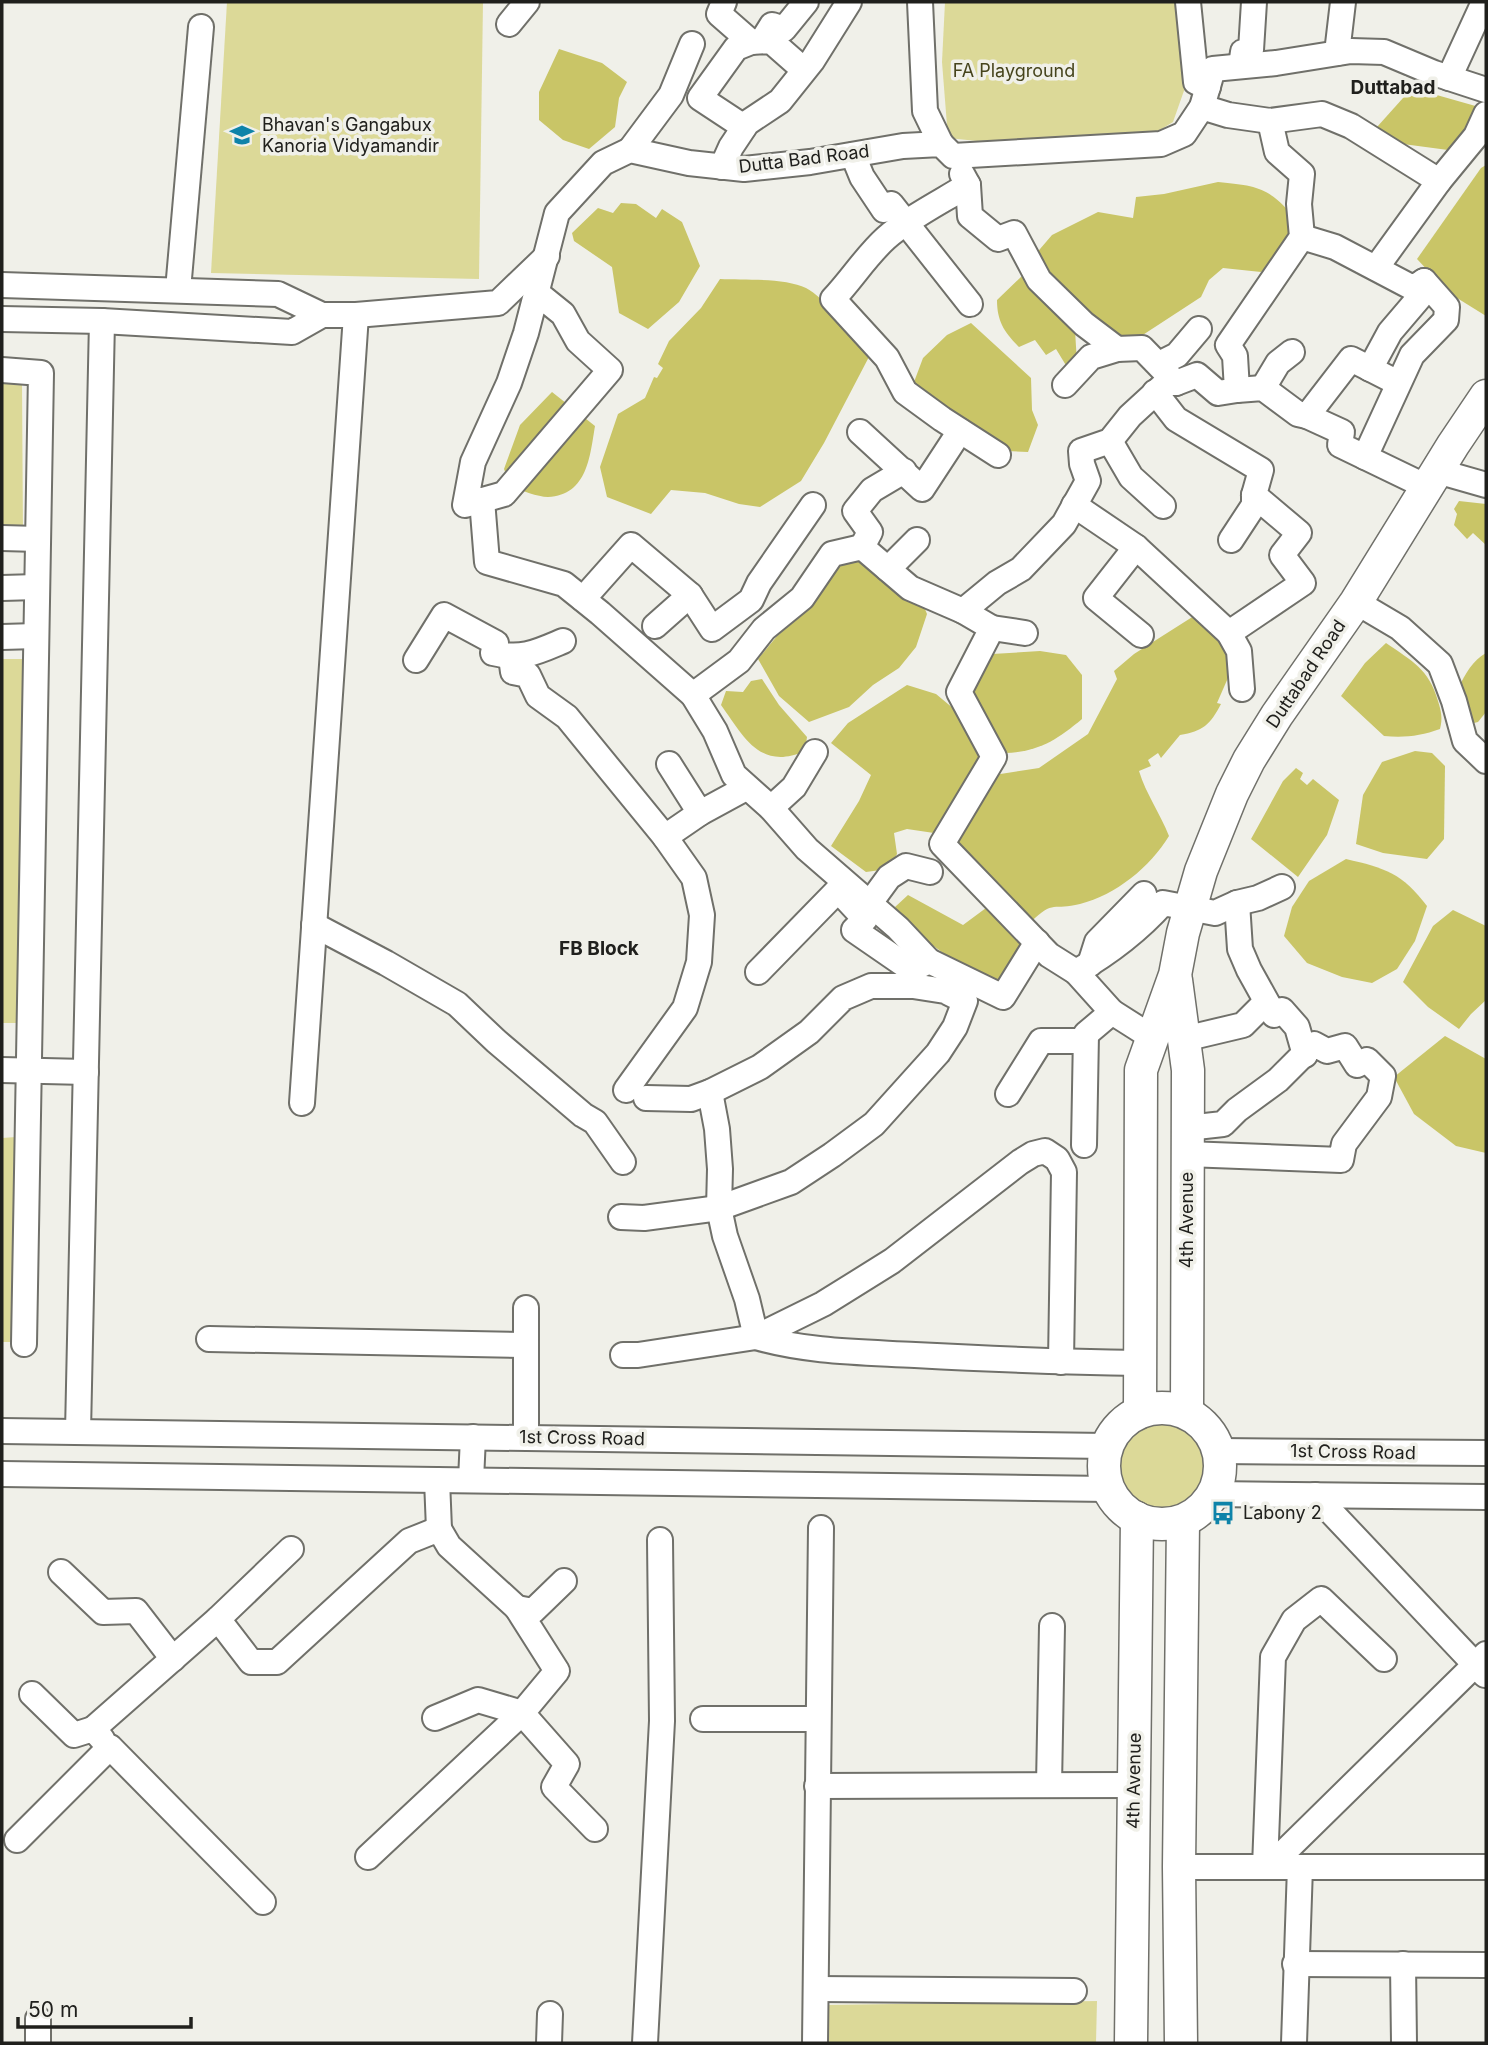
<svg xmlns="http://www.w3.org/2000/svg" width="1488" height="2045" viewBox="0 0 1488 2045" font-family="Inter,sans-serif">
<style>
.green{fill:#dcd998}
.water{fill:#c9c567}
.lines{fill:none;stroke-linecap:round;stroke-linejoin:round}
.minor-casing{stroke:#70706a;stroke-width:28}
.major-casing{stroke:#70706a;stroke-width:35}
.minor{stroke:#fff;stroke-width:24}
.major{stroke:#fff;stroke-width:32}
.labels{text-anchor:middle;stroke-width:7;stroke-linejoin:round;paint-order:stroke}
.park-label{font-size:18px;fill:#46441d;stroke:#f0f0e9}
.poi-label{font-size:18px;fill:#20201d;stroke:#f0f0e9;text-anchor:start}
.street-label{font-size:18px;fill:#20201d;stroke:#f0f0e9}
.neighbourhood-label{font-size:19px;font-weight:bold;fill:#20201d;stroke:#f0f0e9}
</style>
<rect width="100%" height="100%" fill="#f0f0e9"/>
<!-- green -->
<g class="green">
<polygon points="227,2 483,2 479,279 211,273"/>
<polygon points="945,2 1183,2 1186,85 1173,122 1155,133 977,141 948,138 942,62"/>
<polygon points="2,383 22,383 23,533 2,532"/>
<polygon points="2,659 23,659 19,1023 2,1023"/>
<polygon points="16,1137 14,1342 2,1342 2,1138"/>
<circle cx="1162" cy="1466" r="45"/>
<polygon points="1097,2001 1096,2043 826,2043 826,2005"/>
</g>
<!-- water -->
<g class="water">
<polygon points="559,49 602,63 627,82 619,98 615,127 589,149 563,140 539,120 539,92"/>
<polygon points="1412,88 1479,107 1465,136 1448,150 1403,144 1377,127"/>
<polygon points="1486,165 1486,316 1449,293 1417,259 1481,168"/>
<path d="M1218,182C1262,186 1271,189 1300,224L1283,250L1261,272L1223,268L1209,280L1201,297L1132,342L1092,316L1073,311L1034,256L1052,235L1098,212L1133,218L1136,197L1164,194Z"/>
<polygon points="621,203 636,204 656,218 662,209 682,222 700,266 679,302 648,329 619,313 612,267 574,241 572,233 598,208 613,213"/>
<path d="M1022,276L1075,330L1077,363L1067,367L1056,349L1046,355L1035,340L1019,347C1004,332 997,321 997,300Z"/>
<path d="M720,279C743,280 786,278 806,288C823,296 857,338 871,353L824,443L801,481L760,507L739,504L705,493L671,490L651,514L607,497L600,467L618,414L645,398L654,377L657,378L663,368L658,364L669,341L701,308Z"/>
<polygon points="971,323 1031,378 1032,410 1038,425 1028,452 1007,451 911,390 923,358 947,335"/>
<path d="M552,392L595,426C590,455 588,495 548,497C537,497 522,490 511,487L504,469L520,425Z"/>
<polygon points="1459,501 1486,504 1486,545 1473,533 1467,539 1454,525 1457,514 1454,509"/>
<polygon points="842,562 869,562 920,597 927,614 916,647 899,668 873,685 849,707 809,722 779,696 758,659 777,636 808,610"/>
<path d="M1197,614L1224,640L1231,671L1217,703L1221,704C1210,725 1203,731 1180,735L1161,758L1158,753L1148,760L1151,766L1139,771C1146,794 1160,813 1169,836C1150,867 1116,895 1080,904C1053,911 1054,899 1031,922L955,843L994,775L1039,768L1088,734L1117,679L1114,671L1134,654Z"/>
<path d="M1386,643C1412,661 1429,669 1438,701C1441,711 1443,718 1440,729C1421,736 1404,738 1384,736L1341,696L1365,663Z"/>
<path d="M1040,651L1066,655L1082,675V719C1057,740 1038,752 1005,753L972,688L992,654Z"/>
<path d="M1486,653V712L1478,722L1470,724L1459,687C1465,674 1473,660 1486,653Z"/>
<path d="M762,679L779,705L807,737L805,751C760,771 744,737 721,705L726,691L743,692L751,681Z"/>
<polygon points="907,685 936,694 960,714 983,756 934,833 907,829 894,833 897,854 888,869 866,872 831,846 859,801 871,775 831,743 848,723"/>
<polygon points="1415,751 1432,753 1445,766 1444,839 1427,859 1383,853 1356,844 1363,795 1382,762"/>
<polygon points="1296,768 1303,773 1300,779 1307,785 1313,779 1339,800 1327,835 1298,877 1251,839 1283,781"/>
<path d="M1346,859C1385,868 1402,873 1427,906L1415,941L1397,969L1372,983L1342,977L1307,963L1284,936L1292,907L1309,881Z"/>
<polygon points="908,895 963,925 986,908 1023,942 1000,981 950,958 913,931 895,907"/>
<polygon points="1453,910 1486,926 1486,1000 1471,1014 1459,1029 1428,1007 1403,982 1433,926"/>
<polygon points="1445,1036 1486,1059 1486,1153 1456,1146 1414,1114 1394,1077"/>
</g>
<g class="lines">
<!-- minor casing -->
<g class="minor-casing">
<g id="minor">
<polyline points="724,2 719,14 751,42"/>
<polyline points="920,2 925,111 941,144"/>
<polyline points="1188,2 1196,82 1208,87"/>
<polyline points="509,24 527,2"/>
<polyline points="762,41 772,25 784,29 806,2"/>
<polyline points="1337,53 1343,2"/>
<polyline points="1241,66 1243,52 1251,50 1254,2"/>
<polyline points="1449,78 1484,2"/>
<polyline points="1202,107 1228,115 1270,121 1322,114 1351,126 1439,181"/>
<polyline points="744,127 700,98 736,48 751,42 771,41 804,70"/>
<polyline points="630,150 671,95 692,44"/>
<polyline points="853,155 862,177 884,210 891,204 970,304"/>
<polyline points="722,167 731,147 747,123 780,101 812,61 849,2"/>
<polyline points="962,174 968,185 970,216 998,239 1014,233 1039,280 1084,324 1117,349"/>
<path d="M968,185C941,202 910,217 886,238C866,256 852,279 833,299L887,358L905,392L942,419L998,455"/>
<polyline points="1302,237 1335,247 1413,288 1424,281 1447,307 1446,320 1412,355 1365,457"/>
<polyline points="1376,268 1439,181 1476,136 1486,114"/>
<polyline points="2,285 278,294 322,315 356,315 498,303 547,256"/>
<polyline points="178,290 201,27"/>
<polyline points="537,293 563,314 578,341 610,370 504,494 465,505 473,462 509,383 526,333 557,213 603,163 630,150 689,163 744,169 810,162 903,146 941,144 953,156 1161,144 1184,134 1202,107 1213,69 1276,63 1351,51 1384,52 1434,73 1486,90"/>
<polyline points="2,319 102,321 292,332 322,315"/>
<polyline points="1159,364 1177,355 1199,329"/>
<polyline points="1370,369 1390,332 1419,298 1424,281"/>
<polyline points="2,370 41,373 24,1344"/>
<polyline points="1065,385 1091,357 1117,349 1142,348 1176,383"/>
<polyline points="1263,388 1278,363 1292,352"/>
<polyline points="1237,390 1263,388 1298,414 1307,416 1351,359 1398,383"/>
<polyline points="1155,392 1176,419 1261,470 1254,495 1299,533 1282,555 1303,583 1229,633"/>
<polyline points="1307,416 1342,432 1340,445 1427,487"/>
<polyline points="860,432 922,489 960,431"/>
<polyline points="1110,441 1131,477 1163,506"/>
<polyline points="1437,471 1486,485"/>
<polyline points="482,500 487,562 564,584 600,613 693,695 715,731 734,775 771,808 807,849 898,928 929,961 1003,997 1037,942"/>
<polyline points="1074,505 1136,547 1229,633 1239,651 1242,689"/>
<polyline points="2,538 38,539"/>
<polyline points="1231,540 1254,505 1254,495"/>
<polyline points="862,547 870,532 855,511 872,490 904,471"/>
<polyline points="1136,547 1096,598 1141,635"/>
<polyline points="888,569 917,540"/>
<polyline points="2,588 37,587"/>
<polyline points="690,595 712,629 751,600 759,583 813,505"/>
<polyline points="583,599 631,545 690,595 655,626"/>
<polyline points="1356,602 1400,628 1440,664 1454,701 1465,741 1486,761"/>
<polyline points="992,628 1025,633"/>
<polyline points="2,637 36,636"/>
<polyline points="511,657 513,672 528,675 538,696 567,717 665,837 700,813 746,788"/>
<path d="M416,660L444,615L496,643L493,653C522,660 537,652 563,641"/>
<polyline points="693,695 739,661 764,629 802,598 832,554 862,547 910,588 963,611"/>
<polyline points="669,764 700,813"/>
<polyline points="771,808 794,787 815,752"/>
<polyline points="870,903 889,877 906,866 930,872"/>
<polyline points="1237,903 1240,949 1249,970 1274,1015 1282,1010 1297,1027 1305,1055"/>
<polyline points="314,925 386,963 457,1004 496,1041 583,1115 595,1122 623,1162"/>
<polyline points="1090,964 1097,942 1144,894"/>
<polyline points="758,972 838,890 865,919 854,930 912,970 929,961"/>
<path d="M1076,972C1109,953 1137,932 1163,903L1215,913L1237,903L1258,898L1282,887"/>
<polyline points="1153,1038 1112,1012 1076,972 1049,955 942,844 994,757 959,692 992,628 963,611 997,583 1021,569 1064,524 1088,481 1082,464 1081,451 1110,441 1130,416 1166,383 1176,383 1197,375 1218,393 1237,390 1235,356 1228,345 1302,237 1299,204 1302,174 1277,152 1270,121"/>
<polyline points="1184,1039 1243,1025 1266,1002"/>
<polyline points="2,1070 86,1072"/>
<polyline points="626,1090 685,1008 699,962 702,915 694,878 665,837"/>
<path d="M710,1092L717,1129L720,1169L719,1208L725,1236L747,1299L756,1337C807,1352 862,1352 915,1355C990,1359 1065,1362 1140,1363"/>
<polyline points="1008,1094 1041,1041 1085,1041"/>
<polyline points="302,1103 356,315"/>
<polyline points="1187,1128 1223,1124 1237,1110 1278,1080 1314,1044 1327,1051 1345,1046 1357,1065 1367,1060 1383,1076 1379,1097 1344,1144 1341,1160 1187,1154"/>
<polyline points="1084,1145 1086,1034 1112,1012"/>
<polyline points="621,1217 644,1218 719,1208 791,1182 832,1155 874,1124 938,1053 955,1027 965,1001 945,991 913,986 871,986 843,998 809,1032 760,1067 710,1092 691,1099 646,1098"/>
<polyline points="526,1308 526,1437"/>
<polyline points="209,1339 525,1345"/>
<polyline points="623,1355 638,1355 756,1337 823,1304 892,1261 1020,1162 1033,1154 1045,1151 1057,1159 1064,1172 1061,1362"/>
<polyline points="2,1431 1107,1446"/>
<polyline points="78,1432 102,321"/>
<polyline points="1219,1451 1486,1453"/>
<polyline points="2,1474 1108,1489"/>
<polyline points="437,1480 439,1529"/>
<polyline points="471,1480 473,1437"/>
<polyline points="1213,1494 1486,1497"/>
<polyline points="1315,1495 1485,1675"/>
<polyline points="61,1572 103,1612 136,1611 173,1659"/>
<polyline points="564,1581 533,1611 517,1608 557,1671 522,1713 567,1764 554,1787 595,1829"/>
<polyline points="218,1619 251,1662 277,1662 409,1541 439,1529 449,1546 517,1608"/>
<polyline points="32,1694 74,1735 93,1729 102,1739"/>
<polyline points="435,1718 478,1700 522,1713"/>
<polyline points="703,1719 818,1719"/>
<polyline points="93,1729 218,1619 291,1549"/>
<polyline points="1049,1785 1052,1626"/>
<polyline points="817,1786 1134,1785"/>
<polyline points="17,1840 110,1747 263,1902"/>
<polyline points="368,1857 522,1713"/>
<polyline points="1179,1867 1486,1867"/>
<polyline points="1265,1867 1273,1657 1294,1620 1321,1599 1384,1659"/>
<polyline points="1269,1867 1486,1654"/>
<polyline points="1295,1964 1486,1965"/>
<polyline points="1403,1964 1404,2043"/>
<polyline points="816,1989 1074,1991"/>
<polyline points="38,2043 38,2019"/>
<polyline points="549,2043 550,2014"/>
<polyline points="645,2043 662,1721 660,1540"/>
<polyline points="815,2043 821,1528"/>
<polyline points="1294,2043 1300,1867"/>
</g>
</g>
<!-- major casing -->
<g class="major-casing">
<g id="major">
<polyline points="1176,980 1188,1070 1187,1413"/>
<circle cx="1162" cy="1466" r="58"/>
<polyline points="1140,1412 1141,1070 1175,975 1183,933 1201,871 1232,794 1249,760 1277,715 1356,602 1453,445 1486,396"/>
<polyline points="1131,2043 1137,1518"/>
<polyline points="1181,2043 1179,1867 1183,1522"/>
</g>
</g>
<!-- minor -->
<use href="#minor" class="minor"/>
<!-- major -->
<use href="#major" class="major"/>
</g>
<!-- icons -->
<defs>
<g id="school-bare" transform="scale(1.89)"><path d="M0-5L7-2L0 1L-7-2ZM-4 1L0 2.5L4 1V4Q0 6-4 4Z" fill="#0e83a9" stroke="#f0f0e9" stroke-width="2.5" paint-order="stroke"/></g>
<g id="bus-bare" transform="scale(1.89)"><path d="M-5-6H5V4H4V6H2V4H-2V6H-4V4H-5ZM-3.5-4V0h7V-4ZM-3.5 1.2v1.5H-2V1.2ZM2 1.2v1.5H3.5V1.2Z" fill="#0e83a9" stroke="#f0f0e9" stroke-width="2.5" paint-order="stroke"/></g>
</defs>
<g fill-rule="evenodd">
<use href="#school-bare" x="242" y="135"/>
<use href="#bus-bare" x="1223" y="1513"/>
</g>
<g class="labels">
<!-- park labels -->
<g class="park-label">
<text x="1014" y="77">FA Playground</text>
</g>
<!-- poi labels -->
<g class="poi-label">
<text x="262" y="131">Bhavan's Gangabux<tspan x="262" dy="21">Kanoria Vidyamandir</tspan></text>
<text x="1243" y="1519">Labony 2</text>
</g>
<!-- street labels -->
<g class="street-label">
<text transform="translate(804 159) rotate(-7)" y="6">Dutta Bad Road</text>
<text transform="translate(1306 674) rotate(-56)" y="6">Duttabad Road</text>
<text transform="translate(1187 1220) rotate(-90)" y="6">4th Avenue</text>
<text transform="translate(582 1438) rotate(1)" y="6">1st Cross Road</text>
<text transform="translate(1353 1452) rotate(1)" y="6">1st Cross Road</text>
<text transform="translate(1134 1781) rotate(-89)" y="6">4th Avenue</text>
</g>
<!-- neighbourhood labels -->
<g class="neighbourhood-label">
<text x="1393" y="94">Duttabad</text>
<text x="599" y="955">FB Block</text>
</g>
</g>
<!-- border -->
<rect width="1488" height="2045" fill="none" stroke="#20201d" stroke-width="7"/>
<!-- scale -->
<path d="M18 2017v10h173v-10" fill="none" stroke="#20201d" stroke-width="3.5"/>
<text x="28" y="2017" font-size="21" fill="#20201d" stroke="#f0f0e9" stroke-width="5" paint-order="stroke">50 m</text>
</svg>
